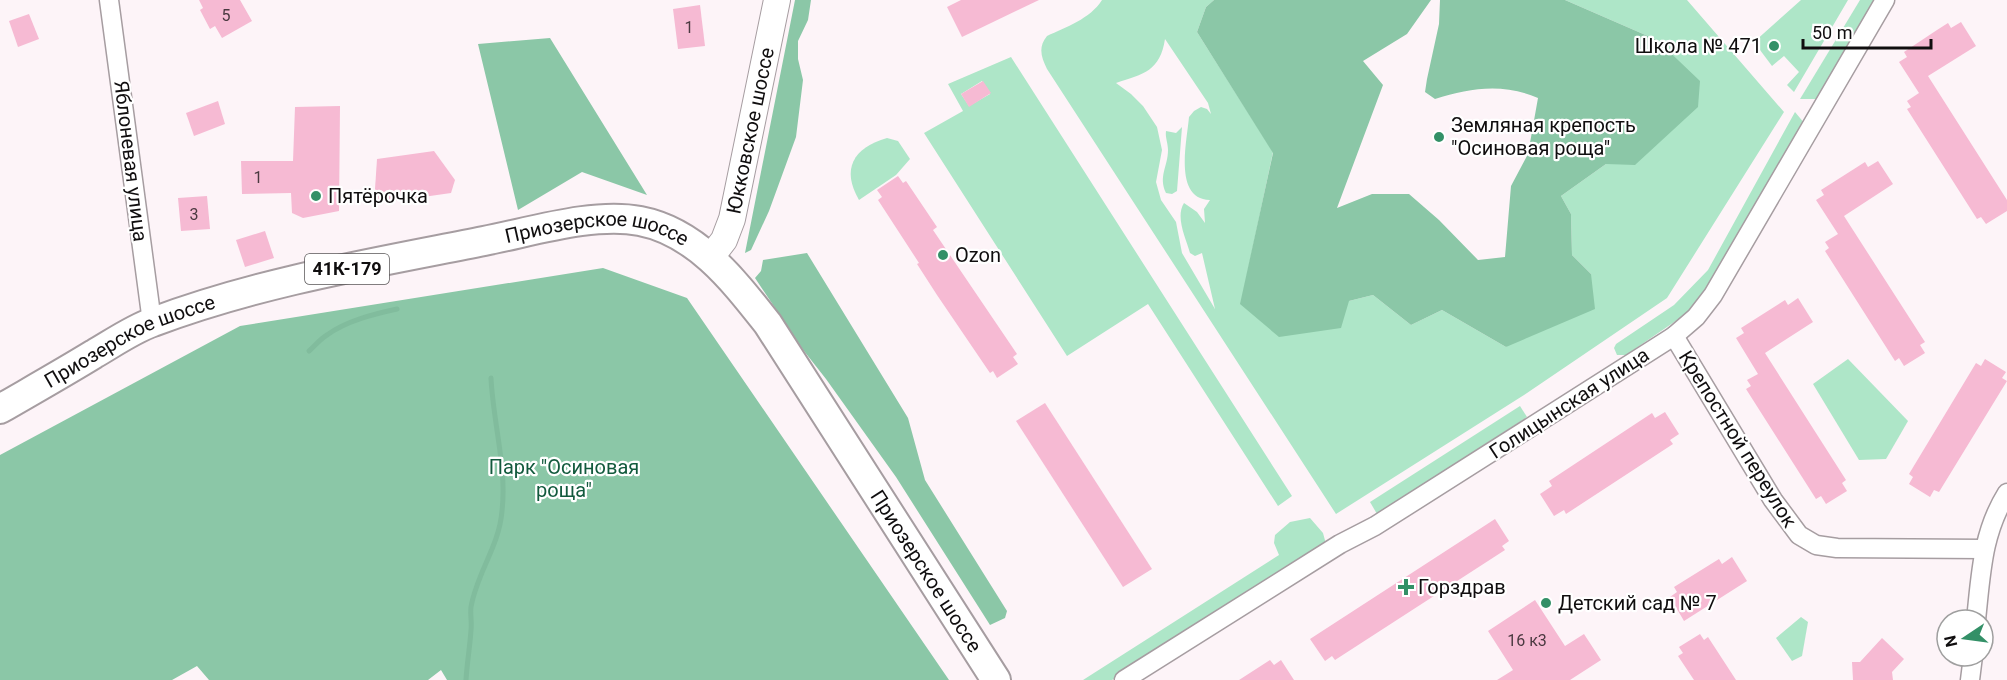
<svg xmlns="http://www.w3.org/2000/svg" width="2007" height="680" viewBox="0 0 2007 680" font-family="Roboto,sans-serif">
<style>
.green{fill:#aee6c8;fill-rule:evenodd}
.forest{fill:#8bc7a7}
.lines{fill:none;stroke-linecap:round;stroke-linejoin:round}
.stream{stroke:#81bc9d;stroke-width:5}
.building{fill:#f6bad3}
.minor-casing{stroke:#a69da1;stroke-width:21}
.secondary-casing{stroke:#a69da1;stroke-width:28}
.primary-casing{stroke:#a69da1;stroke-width:32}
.minor{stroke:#fff;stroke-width:18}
.secondary{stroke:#fff;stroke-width:26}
.primary{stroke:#fff;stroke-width:28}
.poi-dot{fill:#339067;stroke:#fff;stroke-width:2}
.labels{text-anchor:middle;stroke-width:4.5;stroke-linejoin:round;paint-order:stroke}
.number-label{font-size:16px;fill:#4a3940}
.shield{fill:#fff;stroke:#585657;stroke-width:1.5}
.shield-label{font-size:18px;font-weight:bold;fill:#100e0f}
.poi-label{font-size:20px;fill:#100e0f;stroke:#fff;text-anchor:start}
.street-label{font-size:20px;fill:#100e0f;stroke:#fff}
.park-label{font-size:20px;fill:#125a3d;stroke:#fff}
</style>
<rect width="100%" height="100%" fill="#fdf4f8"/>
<!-- green -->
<g class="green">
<path d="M1102,0H1214L1206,7L1197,32L1273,152L1241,303L1349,301L1373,295L1411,325L1442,310L1506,347L1591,274L1572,255L1571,214L1561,196L1606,164L1657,40L1565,0H1687L1784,112L1667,298L1527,393L1336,514L1047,69C1041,57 1038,47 1047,36C1066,27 1090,19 1102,0ZM1165,39L1208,103L1211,114L1207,109L1201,107L1194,111L1189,117C1187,141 1173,199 1210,200L1204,209L1205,223L1197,212L1184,203C1175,217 1186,239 1190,253L1195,256L1202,253L1215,309L1182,253L1176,222L1161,200L1156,182L1162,150L1157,127L1143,106L1131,94L1116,83C1144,74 1160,71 1165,39Z"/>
<polygon points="1801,0 1848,0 1794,92 1787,85 1799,72 1784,56 1772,66 1754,42"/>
<polygon points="1860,0 1876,0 1818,99 1800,99"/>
<path d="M1011,57L1292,496L1278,506L1148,304L1067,356L924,133L963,111L948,84ZM982,81L990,94L969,106L961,94Z"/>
<polygon points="1795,112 1805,124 1700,301 1683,316 1626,355 1617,355 1614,348 1616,344 1674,305 1708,270"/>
<path d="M1182,127L1177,191L1172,194L1166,193C1158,176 1168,167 1168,150C1168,143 1165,137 1166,131L1176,133Z"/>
<path d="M887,138L898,141L910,159L896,175L859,200C841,169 853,148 887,138Z"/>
<polygon points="1848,359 1908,421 1886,459 1859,460 1813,384"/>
<polygon points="1520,406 1527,417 1377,514 1370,502"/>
<polygon points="1310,518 1323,533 1326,544 1112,680 1083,680 1279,555 1274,543 1275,535 1290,522"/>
<polygon points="1801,617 1808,622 1802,656 1792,661 1776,638"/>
</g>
<!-- forest -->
<g class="forest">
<polygon points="795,0 811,0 808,20 798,41 798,59 803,80 796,137 769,211 751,250 745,253"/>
<path d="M1214,0H1431L1407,34L1363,61L1383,85L1337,208L1372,194H1409L1439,220L1478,260L1505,257L1511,186L1528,154L1538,98C1503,83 1470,88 1435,99L1425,92L1427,79L1439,24L1440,0H1565L1657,40L1700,81L1698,107L1635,165L1606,164L1561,196L1571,214L1572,255L1591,274L1595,309L1506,347L1442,310L1411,325L1373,295L1349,301L1341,328L1279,337L1240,304L1273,153L1197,32L1206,7Z"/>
<polygon points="550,38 647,195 582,172 518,210 478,44"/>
<polygon points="807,253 908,418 925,480 1007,611 1005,618 990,625 896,477 826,379 804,351 755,278 761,271 763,260"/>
<polygon points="603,268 687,298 949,680 447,680 441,670 428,680 209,680 197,666 172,680 0,680 0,455 240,326"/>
</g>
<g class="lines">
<!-- stream -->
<g class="stream">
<path d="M309,351C315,346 320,339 327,335C346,321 374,314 397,309"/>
<path d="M466,680C467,663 470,646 471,630C472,622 470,614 471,607C477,572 499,547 502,511C507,467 493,422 491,378"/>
</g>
</g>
<!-- building -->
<g class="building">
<polygon points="199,0 240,0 252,21 222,38 215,26 210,29 200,10 203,8"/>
<polygon points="961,0 1039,0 962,37 947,7"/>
<polygon points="700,5 705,46 678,49 673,9"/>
<polygon points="29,14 39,39 18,47 9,21"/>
<polygon points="1961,22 1976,46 1928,76 2007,200 2007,211 1986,224 1981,217 1977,219 1907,109 1911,107 1907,101 1919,93 1899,62 1907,57 1904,52 1937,30 1948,23 1951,28"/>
<polygon points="983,81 991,93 969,107 961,94"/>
<polygon points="218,101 225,124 194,136 186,113"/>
<polygon points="340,106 339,211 303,218 292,213 291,193 242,194 241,161 293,161 295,107"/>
<polygon points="434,151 455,180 451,193 374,204 377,159"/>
<polygon points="1878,161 1893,184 1844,216 1925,342 1920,345 1925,353 1904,366 1899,358 1895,361 1825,251 1829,248 1825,242 1838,234 1816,200 1824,195 1821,190 1865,162 1868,167"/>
<polygon points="898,176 903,183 906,181 937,227 933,230 1017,354 1013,357 1018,364 997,378 993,371 990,373 937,295 917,264 919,263 878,200 882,197 877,190"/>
<polygon points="207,196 210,229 181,231 178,198"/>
<polygon points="265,231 274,258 245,267 236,240"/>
<polygon points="1798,298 1813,322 1765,353 1846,480 1842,483 1847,491 1826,504 1821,496 1816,499 1746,389 1751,386 1747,380 1758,374 1736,338 1744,333 1741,328 1785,300 1788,305"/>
<polygon points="1985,359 2006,372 2002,378 2007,381 1939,492 1934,490 1930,497 1909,484 1913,477 1909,474 1976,363 1981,366"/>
<polygon points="1045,403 1152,569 1123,587 1016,421"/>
<polygon points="1665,412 1679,434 1670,440 1673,444 1566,514 1564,510 1554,516 1540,494 1552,486 1549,481 1652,413 1655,418"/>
<polygon points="1495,519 1509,541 1502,546 1505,550 1335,660 1332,656 1325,661 1310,639"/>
<polygon points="1732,557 1747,581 1684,621 1670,597 1677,592 1674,587 1719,559 1722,564"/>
<polygon points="1535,600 1565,646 1584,634 1601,660 1570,680 1497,680 1513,670 1488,631"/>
<polygon points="1700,634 1704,640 1708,637 1736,680 1694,680 1678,656 1683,653 1679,647"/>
<polygon points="1882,638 1904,659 1892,672 1893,680 1853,680 1852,662 1860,662"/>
<polygon points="1270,660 1274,665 1281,660 1294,680 1239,680"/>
</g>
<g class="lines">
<!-- minor casing -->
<g class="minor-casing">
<g id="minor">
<polyline points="109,0 152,322"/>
<polyline points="1674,336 1773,500 1799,535 1816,545 1837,548 1984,549"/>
<path d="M1976,620C1981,574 1982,533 2007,493"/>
<polyline points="1124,680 1340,544 1375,526 1674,336 1696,317 1713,295 1885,0"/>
<polyline points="1970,680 1973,656"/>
</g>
</g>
<!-- secondary casing -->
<g class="secondary-casing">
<g id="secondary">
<path id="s1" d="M711,257L724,240L732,219L777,0"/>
</g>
</g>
<!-- primary casing -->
<g class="primary-casing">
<g id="primary">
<path id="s2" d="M0,409C31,391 63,373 94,354C113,343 133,329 153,322C259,282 373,263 484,241C531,232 593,212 640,221C697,232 734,281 768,324L996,680"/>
</g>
</g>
<!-- minor -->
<use href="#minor" class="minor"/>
<!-- secondary -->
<use href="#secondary" class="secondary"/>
<!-- primary -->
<use href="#primary" class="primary"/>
</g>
<!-- markers -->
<g class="poi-dot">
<circle cx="1774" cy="46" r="6"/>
<circle cx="1439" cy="137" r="6"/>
<circle cx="316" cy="196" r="6"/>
<circle cx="943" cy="255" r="6"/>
<path d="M1403 578h6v6h6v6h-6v6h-6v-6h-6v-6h6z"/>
<circle cx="1546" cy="603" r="6"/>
</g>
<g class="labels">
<!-- number labels -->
<g class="number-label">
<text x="226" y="21">5</text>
<text x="689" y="33">1</text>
<text x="258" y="183">1</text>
<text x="194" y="220">3</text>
<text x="1527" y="646">16 к3</text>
</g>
<!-- shield labels -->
<rect class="shield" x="305" y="254" width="84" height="30" rx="4.5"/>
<g class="shield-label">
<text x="347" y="275">41К-179</text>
</g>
<!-- poi labels -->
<g class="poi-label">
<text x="1762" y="53" text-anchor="end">Школа № 471</text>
<text x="1451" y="132">Земляная крепость<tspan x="1451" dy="23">"Осиновая роща"</tspan></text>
<text x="328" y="203">Пятёрочка</text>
<text x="955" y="262">Ozon</text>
<text x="1418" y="594">Горздрав</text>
<text x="1558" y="610">Детский сад № 7</text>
</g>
<!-- street labels -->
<g class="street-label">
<text dy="7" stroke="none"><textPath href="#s1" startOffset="134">Юкковское шоссе</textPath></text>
<text transform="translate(131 161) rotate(83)" y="7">Яблоневая улица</text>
<text dy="7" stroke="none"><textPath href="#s2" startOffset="633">Приозерское шоссе</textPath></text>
<text dy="7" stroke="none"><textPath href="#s2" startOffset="147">Приозерское шоссе</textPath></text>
<text transform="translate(1569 403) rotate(-33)" y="7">Голицынская улица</text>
<text transform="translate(1738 439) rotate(58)" y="7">Крепостной переулок</text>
<text dy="7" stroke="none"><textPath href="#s2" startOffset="1137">Приозерское шоссе</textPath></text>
</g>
<!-- park labels -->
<g class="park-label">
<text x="564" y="474">Парк "Осиновая<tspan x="564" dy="23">роща"</tspan></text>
</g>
</g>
<!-- north arrow -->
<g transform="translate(1965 638) rotate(257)"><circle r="28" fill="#ffffff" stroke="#9f9f9f" stroke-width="1.5"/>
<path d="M0-4.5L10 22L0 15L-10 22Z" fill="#339067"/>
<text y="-9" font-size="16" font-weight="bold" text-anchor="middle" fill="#100e0f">N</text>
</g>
<!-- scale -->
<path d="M1803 39v9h128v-9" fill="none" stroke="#100e0f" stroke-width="3"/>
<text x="1812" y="39" font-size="18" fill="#100e0f" stroke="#ffffff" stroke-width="4.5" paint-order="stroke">50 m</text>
</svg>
